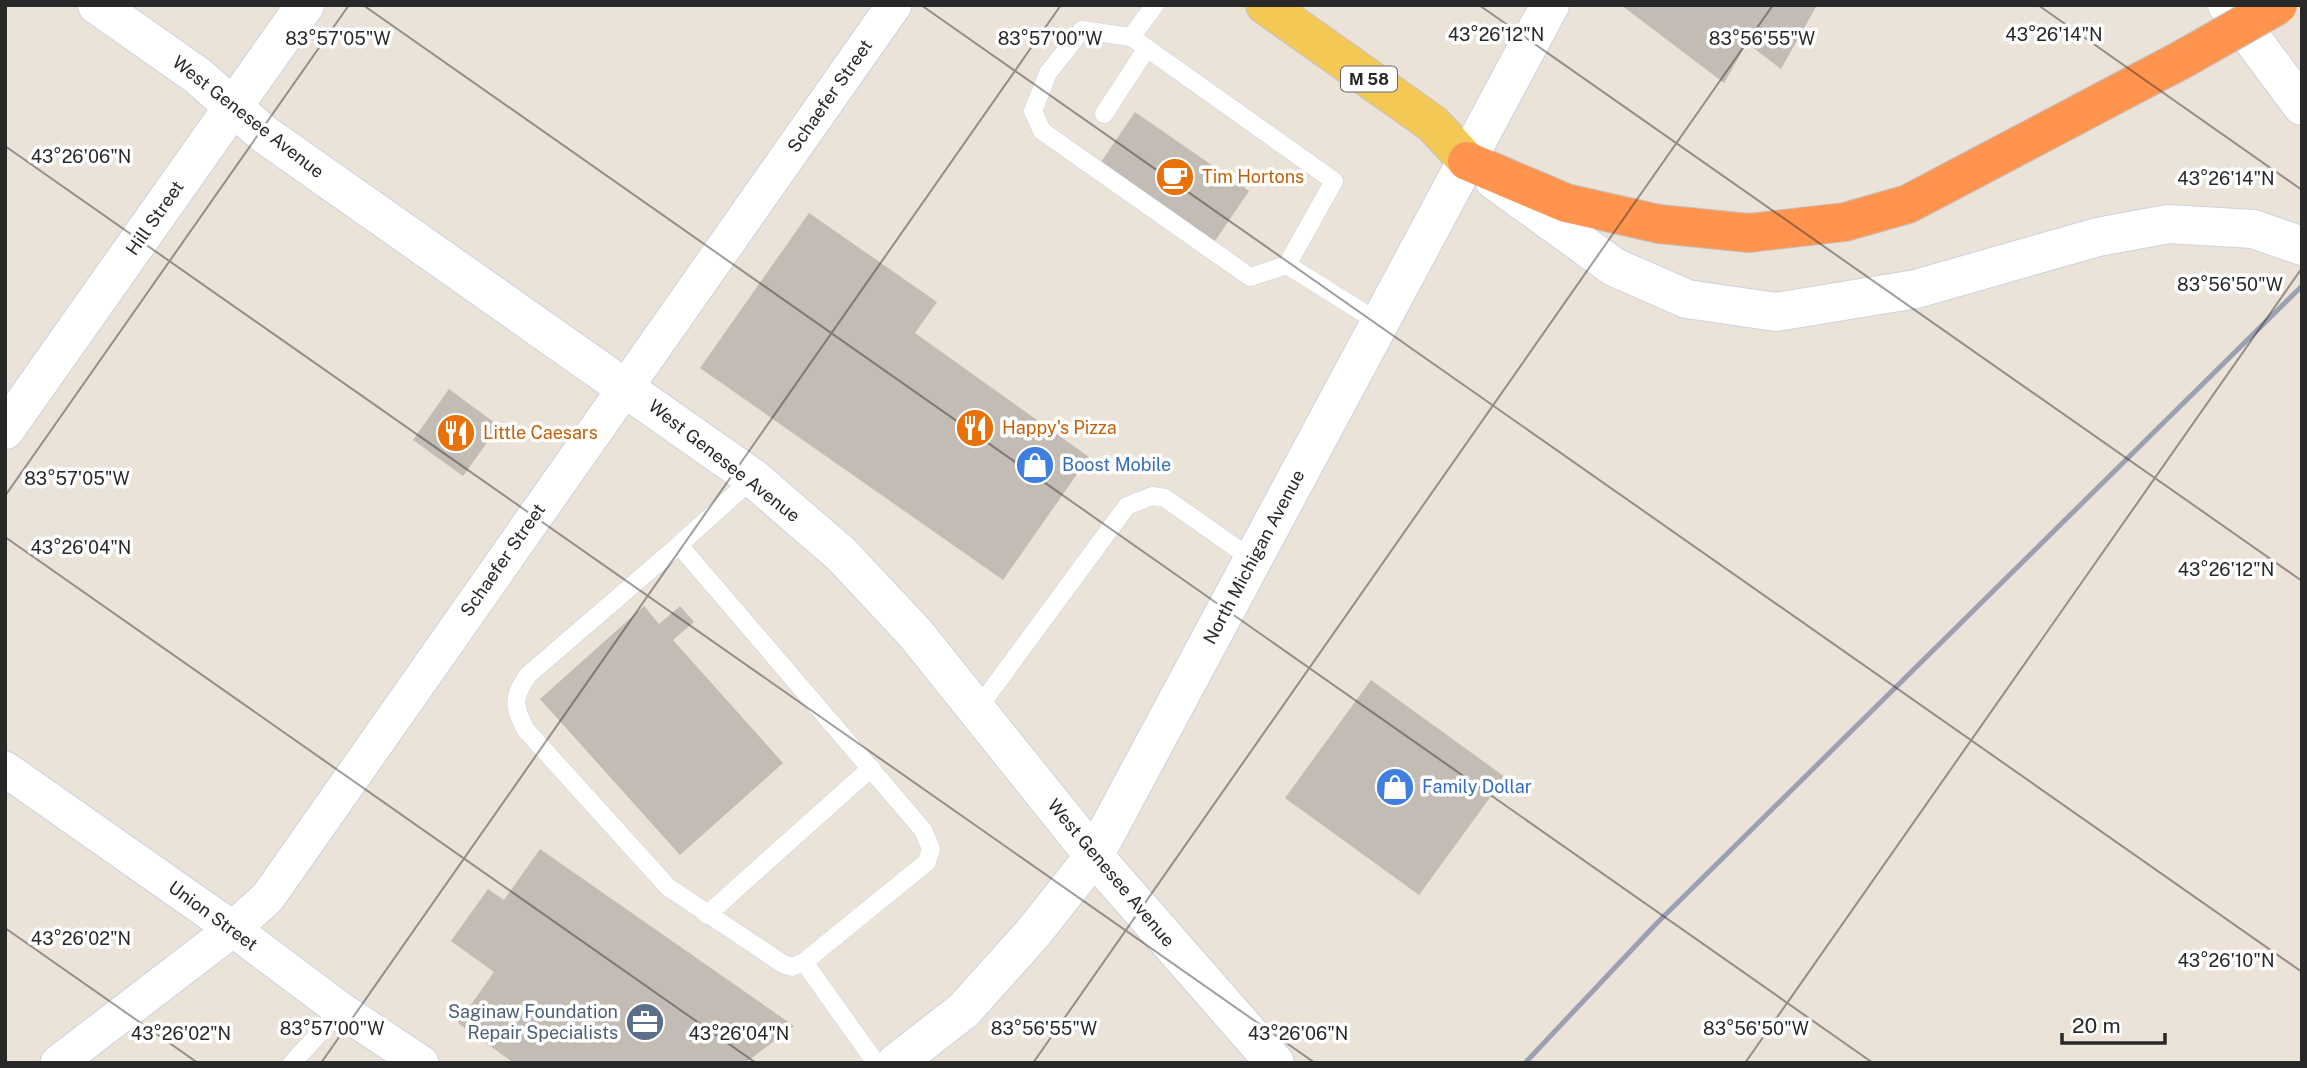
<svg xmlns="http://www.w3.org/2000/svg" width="2307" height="1068" viewBox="0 0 2307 1068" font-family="'Public Sans',sans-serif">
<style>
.building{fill:#c3bcb5}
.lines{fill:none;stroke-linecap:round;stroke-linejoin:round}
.lane-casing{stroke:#ced2e1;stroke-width:19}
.street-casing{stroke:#ced2e1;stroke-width:37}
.secondary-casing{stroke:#ced2e1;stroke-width:40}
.primary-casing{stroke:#c3c3c3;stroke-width:40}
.highway-casing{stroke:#c3c3c3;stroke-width:40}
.lane{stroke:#fff;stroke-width:18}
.street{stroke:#fff;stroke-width:35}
.secondary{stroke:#fff;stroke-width:38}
.primary{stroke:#f4c854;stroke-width:38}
.highway{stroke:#ff944f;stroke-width:38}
.rail{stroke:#9ba0b3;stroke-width:5}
.highway-bridge-casing{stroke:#c3c3c3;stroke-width:40;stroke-linecap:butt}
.highway-bridge{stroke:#ff944f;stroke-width:38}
.ticks{fill:none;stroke:#282828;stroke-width:2;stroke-opacity:0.45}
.labels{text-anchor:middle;stroke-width:7;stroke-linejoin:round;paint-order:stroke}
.shield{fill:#fff;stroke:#686868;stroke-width:2}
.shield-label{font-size:16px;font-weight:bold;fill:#282828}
.street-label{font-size:18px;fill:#282828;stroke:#fff}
.food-label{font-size:18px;fill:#c56008;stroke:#fff;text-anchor:start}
.shop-label{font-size:18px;fill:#366cbe;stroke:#fff;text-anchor:start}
.service-label{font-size:18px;fill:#4e5e75;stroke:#fff;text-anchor:end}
.ticks-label{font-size:18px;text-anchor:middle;fill:#282828;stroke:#fff;stroke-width:7;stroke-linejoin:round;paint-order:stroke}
</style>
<rect width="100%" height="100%" fill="#ebe2d8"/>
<!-- building -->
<g class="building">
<polygon points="1621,5 1817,5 1781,69 1747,43 1724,83"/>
<polygon points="1135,112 1249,191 1215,241 1101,162"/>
<polygon points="809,213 937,302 915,333 1089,457 1003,580 700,368"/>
<polygon points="449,389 499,426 463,476 413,440"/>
<polygon points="644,606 659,624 680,606 694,622 673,640 783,763 680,855 540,699"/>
<polygon points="1371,680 1505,777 1419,895 1285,798"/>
<polygon points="540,849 794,1026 745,1063 514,1063 458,1023 494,972 451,941 488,889 504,900"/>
</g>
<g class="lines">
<!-- lane casing -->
<g class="lane-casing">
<g id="lane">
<polyline points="1155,5 1131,37 1334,181 1287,265 1380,323"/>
<polyline points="1131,37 1082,30 1048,73 1033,111 1042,131 1250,277 1287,265"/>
<polyline points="1104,114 1147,48"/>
<polyline points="753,478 679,545 923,830 931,849 927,862 804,962 876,1063"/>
<path d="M679,545L528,675C512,698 514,705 525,729L668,887L783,964L792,967L804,962"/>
<polyline points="976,711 1127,506 1152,496 1165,498 1253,560"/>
<polyline points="707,915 871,768"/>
<polyline points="292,1063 341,1010"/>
</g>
</g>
<!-- street casing -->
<g class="street-casing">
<g id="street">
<polyline points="5,769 233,929 341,1010 421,1063"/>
<polyline points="58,1063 233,929 268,897 894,5"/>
</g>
</g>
<!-- secondary casing -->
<g class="secondary-casing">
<g id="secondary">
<polyline points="97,5 198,76 264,134 753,478 841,554 915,633 1094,856 1275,1063"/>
<polyline points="2227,5 2302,106"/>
<polyline points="1494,180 1614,267 1687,299 1776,312 1916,289 2098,237 2168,224 2253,229 2302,246"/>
<polyline points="5,430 305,5"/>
<polyline points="896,1063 964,1010 1033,933 1094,856 1550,5"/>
</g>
</g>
<!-- primary casing -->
<g class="primary-casing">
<polyline id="primary" points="1265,5 1433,124 1467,161"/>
</g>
<!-- highway casing -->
<g class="highway-casing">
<polyline id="highway" points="1467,161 1566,203 1659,224 1749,233 1845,222 1908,204 2183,59"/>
</g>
<!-- lane -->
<use href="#lane" class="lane"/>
<!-- street -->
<use href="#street" class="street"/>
<!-- secondary -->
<use href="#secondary" class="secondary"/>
<!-- primary -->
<use href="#primary" class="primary"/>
<!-- highway -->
<use href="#highway" class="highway"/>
<!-- rail -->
<polyline class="rail" points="1525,1063 1657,923 2302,286"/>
<!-- highway-bridge casing -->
<g class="highway-bridge-casing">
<polyline id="highway-bridge" points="2183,59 2278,5"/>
</g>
<!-- highway-bridge -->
<use href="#highway-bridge" class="highway-bridge"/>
</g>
<!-- ticks -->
<path class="ticks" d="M363,5L1873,1063M921,5L2302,972M1479,5L2302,581M2038,5L2302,190M5,146L1315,1063M5,496L349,5M5,537L756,1063M5,928L198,1063M321,1063L1061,5M1033,1063L1773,5M1745,1063L2302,268"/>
<!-- icons -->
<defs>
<g id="cafe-disc" transform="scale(2.0125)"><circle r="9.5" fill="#e8710a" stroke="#fff"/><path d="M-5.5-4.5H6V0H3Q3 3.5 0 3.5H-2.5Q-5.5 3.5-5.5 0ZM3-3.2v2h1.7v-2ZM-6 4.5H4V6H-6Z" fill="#fff"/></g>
<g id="restaurant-disc" transform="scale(2.0125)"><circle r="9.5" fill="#e8710a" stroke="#fff"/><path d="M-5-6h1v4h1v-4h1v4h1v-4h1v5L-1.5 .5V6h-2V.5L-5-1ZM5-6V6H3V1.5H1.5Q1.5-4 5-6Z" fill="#fff"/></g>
<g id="shop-disc" transform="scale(2.0125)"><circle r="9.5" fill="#3f7fe0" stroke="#fff"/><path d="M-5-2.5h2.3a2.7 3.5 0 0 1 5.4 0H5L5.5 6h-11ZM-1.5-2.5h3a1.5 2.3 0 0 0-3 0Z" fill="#fff"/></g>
<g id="office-disc" transform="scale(2.0125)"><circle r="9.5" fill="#5c6f8a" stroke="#fff"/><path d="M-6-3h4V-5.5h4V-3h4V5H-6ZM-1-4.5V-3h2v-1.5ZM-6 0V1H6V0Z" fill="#fff"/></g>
</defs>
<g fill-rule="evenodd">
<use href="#cafe-disc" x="1175" y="177"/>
<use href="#restaurant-disc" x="975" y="428"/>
<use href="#restaurant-disc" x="456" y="433"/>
<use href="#shop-disc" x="1035" y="465"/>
<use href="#shop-disc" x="1395" y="787"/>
<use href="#office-disc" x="645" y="1022"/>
</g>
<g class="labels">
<!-- shield labels -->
<rect class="shield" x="1341" y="66.5" width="56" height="25" rx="5"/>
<g class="shield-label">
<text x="1369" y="85">M 58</text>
</g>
<!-- street labels -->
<g class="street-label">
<text transform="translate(830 96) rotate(-55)" y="6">Schaefer Street</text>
<text transform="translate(248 117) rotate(38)" y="6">West Genesee Avenue</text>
<text transform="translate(155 218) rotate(-55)" y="6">Hill Street</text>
<text transform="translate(724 461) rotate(38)" y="6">West Genesee Avenue</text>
<text transform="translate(1254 557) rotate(-62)" y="6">North Michigan Avenue</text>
<text transform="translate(503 560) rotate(-55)" y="6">Schaefer Street</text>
<text transform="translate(1111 873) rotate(50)" y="6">West Genesee Avenue</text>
<text transform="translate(213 916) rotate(36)" y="6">Union Street</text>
</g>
<!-- food labels -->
<g class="food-label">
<text x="1202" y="183">Tim Hortons</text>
<text x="1002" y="434">Happy's Pizza</text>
<text x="483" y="439">Little Caesars</text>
</g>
<!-- shop labels -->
<g class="shop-label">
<text x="1062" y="471">Boost Mobile</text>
<text x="1422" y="793">Family Dollar</text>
</g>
<!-- service labels -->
<g class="service-label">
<text x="618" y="1018">Saginaw Foundation<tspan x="618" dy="21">Repair Specialists</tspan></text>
</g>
</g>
<g class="ticks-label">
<text x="1496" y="41">43°26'12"N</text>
<text x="2054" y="41">43°26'14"N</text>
<text x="338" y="45">83°57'05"W</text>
<text x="1050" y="45">83°57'00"W</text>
<text x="1762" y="45">83°56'55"W</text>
<text x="81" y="163">43°26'06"N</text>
<text x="2226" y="185">43°26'14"N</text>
<text x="2230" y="291">83°56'50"W</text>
<text x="77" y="485">83°57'05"W</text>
<text x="81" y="554">43°26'04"N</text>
<text x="2226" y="576">43°26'12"N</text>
<text x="81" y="945">43°26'02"N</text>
<text x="2226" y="967">43°26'10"N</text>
<text x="332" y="1035">83°57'00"W</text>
<text x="1044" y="1035">83°56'55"W</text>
<text x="1756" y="1035">83°56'50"W</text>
<text x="181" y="1040">43°26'02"N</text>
<text x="739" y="1040">43°26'04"N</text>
<text x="1298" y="1040">43°26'06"N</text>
</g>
<!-- border -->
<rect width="2307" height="1068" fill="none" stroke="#282828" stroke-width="14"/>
<!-- scale -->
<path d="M2062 1033v10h103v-10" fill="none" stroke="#282828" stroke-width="3.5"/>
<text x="2072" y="1033" font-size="21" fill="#282828" stroke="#ffffff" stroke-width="5" paint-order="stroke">20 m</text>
</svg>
